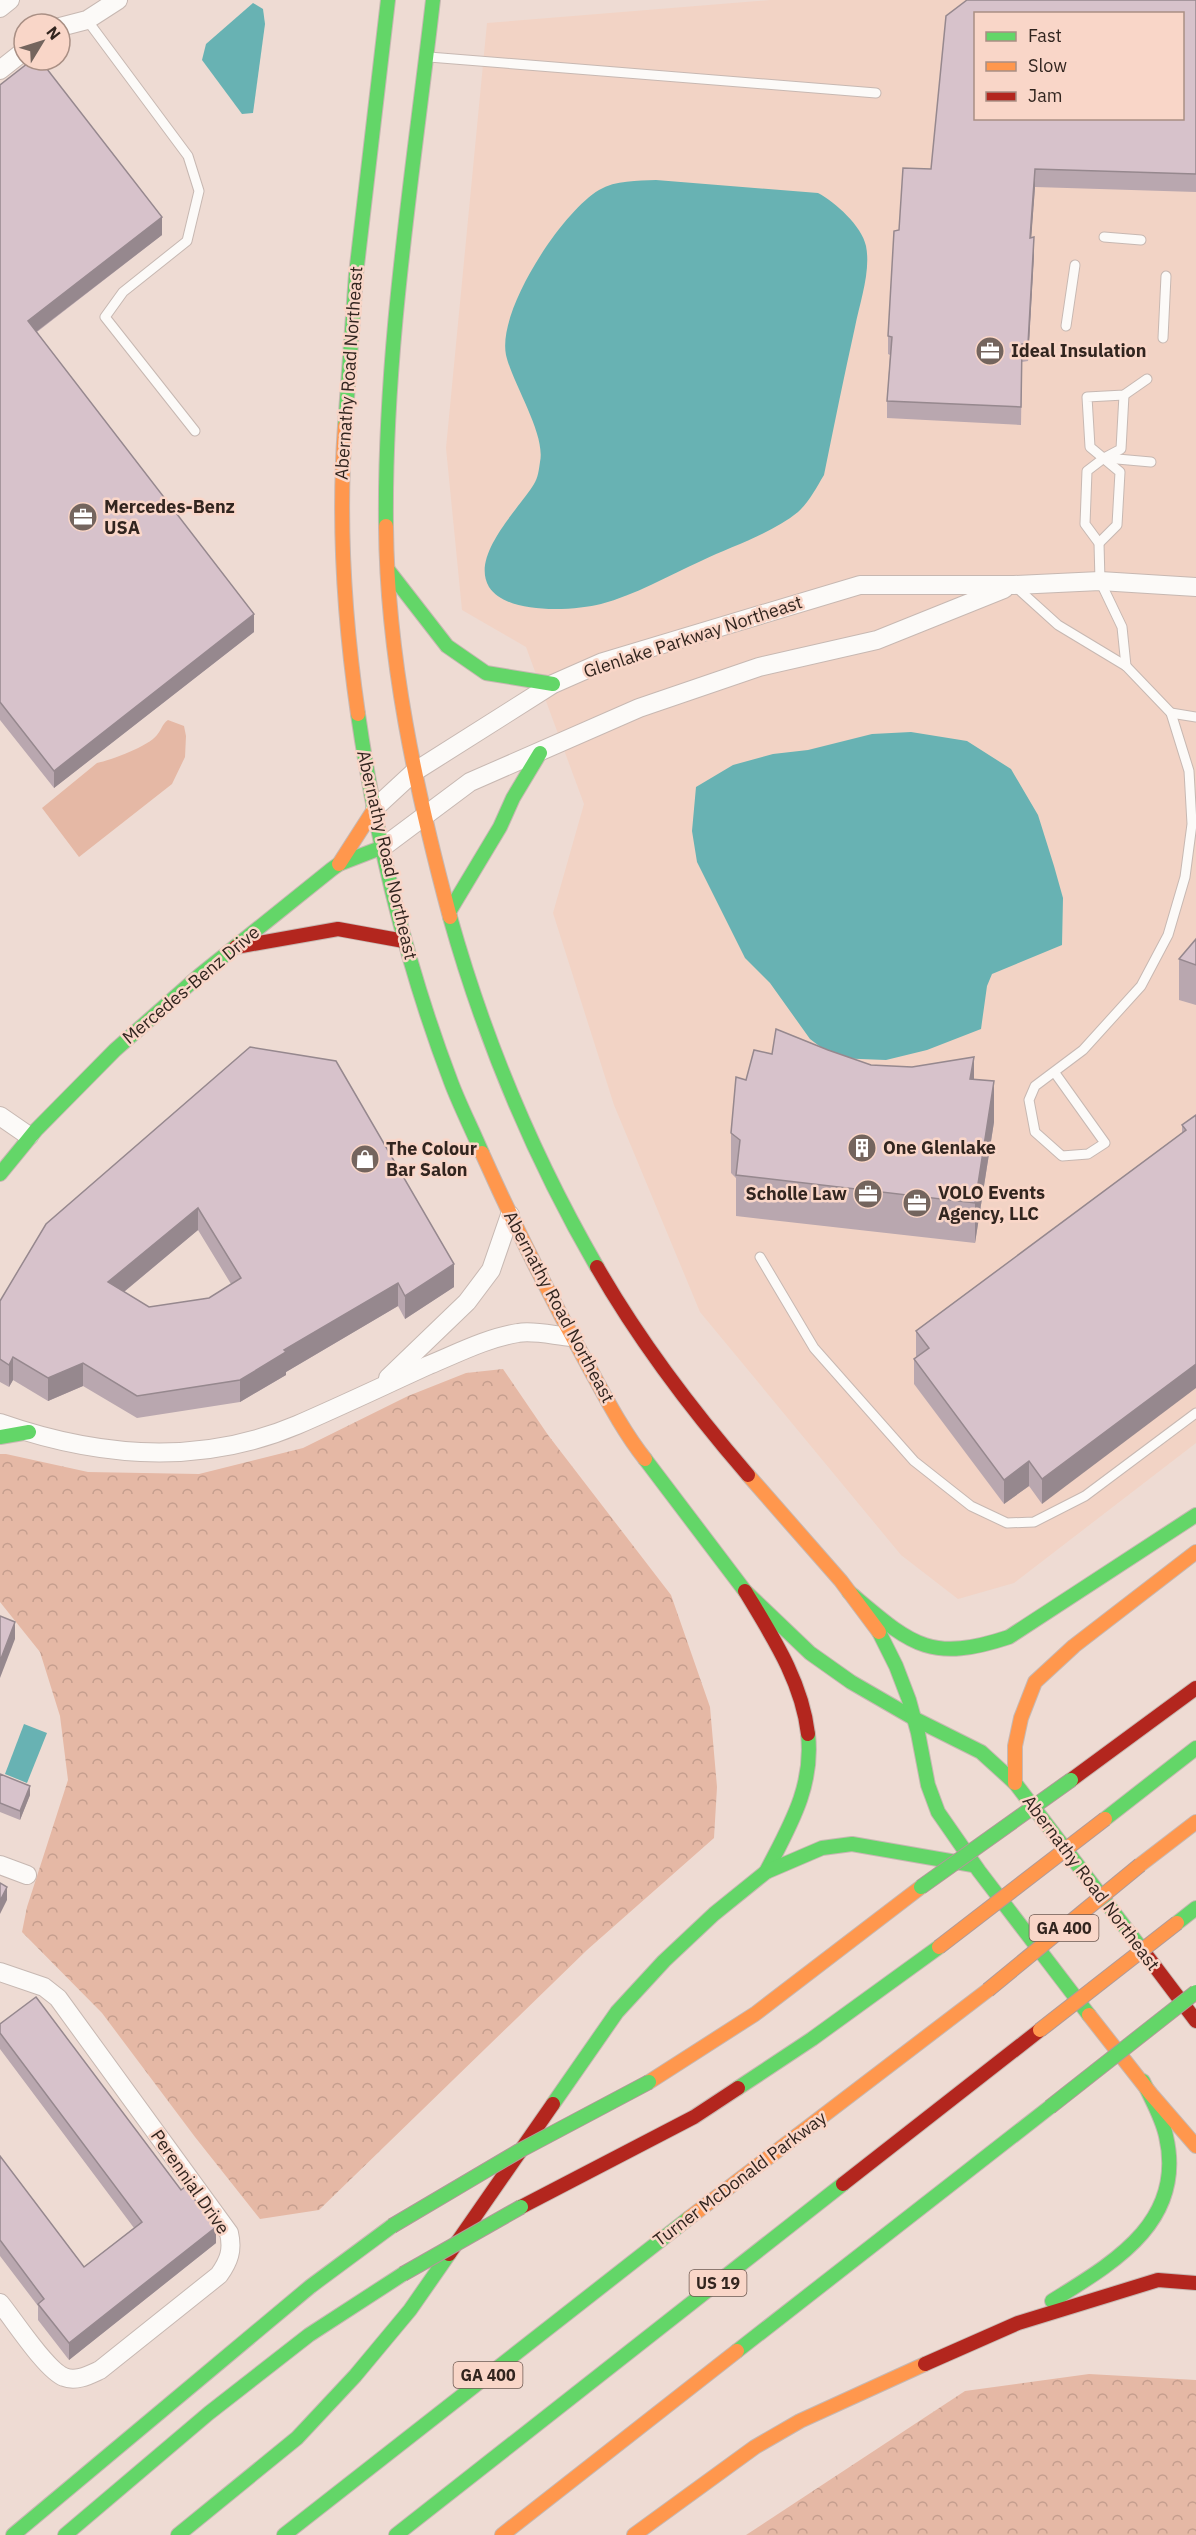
<svg xmlns="http://www.w3.org/2000/svg" width="1196" height="2535" viewBox="0 0 1196 2535" font-family="'IBM Plex Sans',sans-serif">
<style>
.built{fill:#f2d3c5;fill-rule:evenodd}
.green{fill:#e5b8a5}
.forest{fill:url(#forest-crowns)}
.water{fill:#68b2b3}
.lines{fill:none;stroke-linecap:round;stroke-linejoin:round}
.lane-casing{stroke:#c7b8b2;stroke-width:11}
.street-casing{stroke:#c7b8b2;stroke-width:20}
.fast-casing{stroke:#c7b8b2;stroke-width:16}
.slow-casing{stroke:#c7b8b2;stroke-width:16}
.jam-casing{stroke:#c7b8b2;stroke-width:16}
.lane{stroke:#fcfaf8;stroke-width:9}
.street{stroke:#fcfaf8;stroke-width:18}
.fast{stroke:#63d668;stroke-width:14}
.slow{stroke:#ff974d;stroke-width:14}
.jam{stroke:#b3261e;stroke-width:14}
.fast-bridge-casing{stroke:#b09a98;stroke-width:16;stroke-linecap:butt}
.slow-bridge-casing{stroke:#b09a98;stroke-width:16;stroke-linecap:butt}
.fast-bridge{stroke:#63d668;stroke-width:14}
.slow-bridge{stroke:#ff974d;stroke-width:14}
.wall{fill:#b9a7af;fill-rule:evenodd}
.shaded-wall{fill:#96888e}
.building{fill:#d7c2cb;stroke:#96888e;stroke-width:1.5;fill-rule:evenodd}
.labels{text-anchor:middle;stroke-width:5;stroke-linejoin:round;paint-order:stroke}
.shield{fill:#f9d6c8;stroke:#6e5a52;stroke-width:1.5}
.shield-label{font-size:16px;font-weight:bold;fill:#32251f}
.poi-label{font-size:18px;font-weight:bold;fill:#32251f;stroke:#f9d6c8;text-anchor:start}
.street-label{font-size:18px;fill:#32251f;stroke:#f9d6c8}
</style>
<defs>
<pattern id="forest-crowns" width="20" height="18" patternUnits="userSpaceOnUse" patternTransform="scale(1.5)"><rect width="20" height="18" fill="#e5b8a5"/><path d="M2 6a3 3 0 1 1 6 0M12 15a3 3 0 1 1 6 0" fill="none" stroke="#c59e8e"/></pattern>
</defs>
<rect width="100%" height="100%" fill="#eedbd3"/>
<!-- built -->
<path class="built" d="M770,0H1196V1443L1014,1583L958,1599L901,1555L700,1312L614,1105L553,913L584,804L526,647L462,610L446,448L487,23ZM976,14H1182V118H976Z"/>
<!-- green -->
<path class="green" d="M168,720L184,726L186,736L185,757L172,784L79,857L42,808L97,763C111,760 149,746 157,735C162,729 162,724 168,720Z"/>
<!-- forest -->
<g class="forest">
<polygon points="503,1369 548,1435 671,1595 710,1707 717,1787 714,1838 587,1950 319,2210 260,2219 195,2137 102,2013 22,1932 27,1907 68,1780 60,1716 40,1652 0,1602 0,1454 6,1454 88,1472 199,1474 303,1448 408,1396 466,1373"/>
<polygon points="1089,2374 1196,2380 1196,2535 746,2535 965,2391"/>
</g>
<!-- water -->
<g class="water">
<polygon points="253,3 263,9 265,24 253,113 242,114 202,60 206,44"/>
<path d="M656,180L818,193C835,202 862,226 866,246C871,271 860,302 855,327C844,376 834,426 824,475C816,488 810,501 798,512C771,534 732,546 701,561C668,576 635,595 601,604C573,611 507,615 489,587C470,555 519,509 534,484C538,478 539,469 540,462C546,434 513,385 506,355C497,310 562,212 599,190C616,180 637,181 656,180Z"/>
<polygon points="911,732 967,741 1011,769 1038,815 1054,866 1063,898 1062,945 992,974 987,986 981,1029 927,1050 886,1060 835,1058 810,1039 770,983 745,958 697,862 692,831 696,787 733,765 773,754 808,750 872,734"/>
<polygon points="24,1724 47,1733 27,1783 5,1774"/>
</g>
<g class="lines">
<!-- lane casing -->
<g class="lane-casing">
<g id="lane">
<polyline points="87,20 188,156 199,191 187,241 123,292 105,317 195,431"/>
<polyline points="429,57 876,93"/>
<polyline points="1104,237 1141,240"/>
<polyline points="1066,326 1075,265"/>
<polyline points="1163,338 1166,276"/>
<polyline points="1124,395 1121,449 1104,458 1087,471 1085,524 1099,543 1100,581 1122,627 1126,666"/>
<polyline points="1106,458 1151,462"/>
<polyline points="1099,543 1117,525 1120,472 1090,447 1087,397 1124,395 1147,379"/>
<polyline points="1016,587 1058,625 1126,666 1171,713 1189,771 1192,824 1185,877 1168,935 1141,986 1083,1050 1035,1086 1029,1100 1035,1132 1062,1156 1088,1154 1105,1143 1055,1073"/>
<polyline points="1171,713 1196,717"/>
<polyline points="760,1257 814,1348 914,1461 971,1506 1007,1523 1034,1522 1085,1496 1196,1413"/>
</g>
</g>
<!-- street casing -->
<g class="street-casing">
<g id="street">
<polyline points="0,8 10,0"/>
<polyline points="60,27 87,20 118,0"/>
<polyline points="0,70 24,51"/>
<polyline points="375,808 414,772 553,684 603,662 860,585 1014,585 1100,581 1196,587"/>
<polyline points="383,847 470,782 639,708 759,667 877,640 1004,589"/>
<polyline points="0,1116 29,1136"/>
<polyline points="388,1378 467,1302 491,1270 510,1215"/>
<path d="M0,1423C97,1457 200,1466 297,1425C341,1406 385,1385 429,1365C458,1353 487,1338 518,1333C534,1330 556,1336 572,1337"/>
<polyline points="0,1865 27,1875"/>
<path d="M0,1972L44,1987L58,1998L229,2233C233,2250 229,2261 219,2275L100,2370C89,2375 76,2382 64,2377C46,2370 14,2320 0,2303"/>
</g>
</g>
<!-- fast casing -->
<g class="fast-casing">
<g id="fast">
<polyline points="345,426 356,274 388,0"/>
<path d="M386,526C384,350 413,174 433,0"/>
<polyline points="388,570 447,646 486,673 553,684"/>
<path d="M358,714C376,838 406,964 451,1082C460,1106 472,1129 482,1153"/>
<polyline points="449,912 500,827 513,798 540,753"/>
<path d="M450,917C484,1038 534,1158 597,1267"/>
<polyline points="0,1174 36,1130 115,1050 200,975 332,869 339,864 383,847"/>
<polyline points="0,1437 29,1432"/>
<polyline points="645,1459 745,1591 810,1653 851,1682 915,1719 981,1752 1015,1783 1144,1952"/>
<path d="M849,1592C910,1643 928,1664 1009,1637L1196,1515"/>
<polyline points="879,1632 896,1666 909,1700 918,1733 928,1785 938,1812 979,1871 1089,2015"/>
<polyline points="1105,1819 1196,1748"/>
<path d="M766,1872C789,1827 814,1787 808,1734"/>
<polyline points="1177,1923 1196,1908"/>
<polyline points="738,2088 812,2039 939,1947"/>
<polyline points="553,2104 617,2012 664,1961 714,1914 766,1872 822,1848 852,1844 973,1865"/>
<path d="M1052,2301C1113,2263 1186,2222 1166,2136C1162,2117 1151,2099 1143,2081"/>
<polyline points="737,2351 1050,2107"/>
<polyline points="13,2535 311,2286 392,2226"/>
<polyline points="65,2535 209,2413 309,2335 403,2274"/>
<polyline points="178,2535 297,2438 355,2376 410,2310 449,2254"/>
<polyline points="284,2535 689,2218"/>
<polyline points="396,2535 843,2184"/>
</g>
</g>
<!-- slow casing -->
<g class="slow-casing">
<g id="slow">
<path d="M345,426C338,522 344,618 358,714"/>
<path d="M386,526C387,658 416,790 450,917"/>
<polyline points="339,864 375,808"/>
<path d="M482,1153C515,1227 551,1299 590,1369C607,1400 623,1431 645,1459"/>
<polyline points="748,1475 841,1581 879,1632"/>
<polyline points="1015,1783 1015,1746 1021,1718 1035,1682 1074,1646 1196,1552"/>
<polyline points="1140,1865 1196,1822"/>
<polyline points="1089,2015 1151,2094 1196,2146"/>
<polyline points="649,2082 755,2014 921,1887"/>
<polyline points="689,2218 988,1990"/>
<polyline points="502,2535 737,2351"/>
<polyline points="634,2535 755,2447 800,2421 925,2364"/>
</g>
</g>
<!-- jam casing -->
<g class="jam-casing">
<g id="jam">
<polyline points="236,947 338,929 404,941"/>
<path d="M597,1267C640,1342 691,1409 748,1475"/>
<path d="M745,1591C772,1636 802,1681 808,1734"/>
<polyline points="1071,1780 1196,1688"/>
<polyline points="1144,1952 1196,2021"/>
<polyline points="843,2184 1040,2030"/>
<polyline points="521,2207 694,2117 738,2088"/>
<polyline points="449,2254 553,2104"/>
<polyline points="925,2364 1018,2323 1158,2280 1196,2283"/>
</g>
</g>
<!-- lane -->
<use href="#lane" class="lane"/>
<!-- street -->
<use href="#street" class="street"/>
<!-- fast -->
<use href="#fast" class="fast"/>
<!-- slow -->
<use href="#slow" class="slow"/>
<!-- jam -->
<use href="#jam" class="jam"/>
<!-- fast-bridge casing -->
<g class="fast-bridge-casing">
<g id="fast-bridge">
<polyline points="921,1887 1071,1780"/>
<polyline points="1050,2107 1196,1992"/>
<polyline points="392,2226 519,2151 649,2082"/>
<polyline points="403,2274 521,2207"/>
</g>
</g>
<!-- slow-bridge casing -->
<g class="slow-bridge-casing">
<g id="slow-bridge">
<polyline points="939,1947 1105,1819"/>
<polyline points="988,1990 1140,1865"/>
<polyline points="1040,2030 1177,1923"/>
</g>
</g>
<!-- fast-bridge -->
<use href="#fast-bridge" class="fast-bridge"/>
<!-- slow-bridge -->
<use href="#slow-bridge" class="slow-bridge"/>
</g>
<!-- wall -->
<g class="wall">
<polygon points="1196,0 1196,192 1035,187 1031,238 1034,255 1028,361 1022,362 1021,425 887,418 887,401 890,355 888,354 888,336 899,230 931,169"/>
<polygon points="0,85 162,235 37,332 254,632 54,788 0,720"/>
<polygon points="1196,939 1196,1005 1179,1000 1179,959"/>
<path d="M250,1047L454,1287L405,1319L398,1306L286,1372V1375L240,1402L137,1418L83,1386L48,1401L13,1380L9,1387L0,1382V1301ZM198,1230L231,1284L209,1298L149,1307L124,1292Z"/>
<polygon points="828,1050 871,1065 974,1079 994,1122 975,1243 736,1216 736,1178 731,1173 731,1133 746,1080 772,1054"/>
<polygon points="1196,1115 1042,1504 1029,1486 1004,1504 914,1384 914,1359 917,1357 916,1356 916,1331 1182,1133 1182,1125"/>
<polygon points="0,1774 30,1795 20,1820 0,1812"/>
<polygon points="0,2024 216,2243 69,2360 38,2320 38,2306 0,2256 0,2156 84,2267 134,2228 0,2049"/>
</g>
<!-- shaded-wall -->
<g class="shaded-wall">
<polygon points="1035,169 1035,187 1030,255 1030,238"/>
<polygon points="162,217 162,235 28,338 28,321"/>
<polygon points="1034,237 1034,255 1028,361 1028,344"/>
<polygon points="254,614 254,632 54,788 54,771"/>
<polygon points="974,1057 974,1097 970,1079"/>
<polygon points="994,1081 994,1122 975,1243 975,1203"/>
<polygon points="198,1208 198,1230 108,1305 108,1282"/>
<polygon points="454,1264 454,1287 405,1319 405,1296"/>
<polygon points="398,1283 398,1306 286,1372 286,1375 240,1402 240,1380 284,1350"/>
<polygon points="13,1357 13,1380 9,1387 9,1365"/>
<polygon points="83,1363 83,1386 48,1401 48,1378"/>
<polygon points="1196,1364 1196,1388 1042,1504 1042,1479"/>
<polygon points="1029,1461 1029,1486 1004,1504 1004,1480"/>
<polygon points="15,1622 15,1639 0,1678 0,1661"/>
<polygon points="30,1786 30,1795 20,1820 20,1811"/>
<polygon points="7,1887 7,1900 0,1914 0,1901"/>
<polygon points="216,2227 216,2243 69,2360 69,2343"/>
</g>
<!-- building -->
<g class="building">
<path d="M967,0H1196V174L1035,169L1030,238L1034,237L1028,344H1022L1021,407L887,401L892,337L888,336L894,231L899,230L903,168L931,169L946,16ZM975,14H1182V118H975Z"/>
<polygon points="32,60 40,60 162,217 28,321 254,614 54,771 0,702 0,85"/>
<polygon points="1196,939 1196,965 1179,959"/>
<polygon points="776,1029 828,1050 871,1065 912,1067 974,1057 970,1079 994,1081 975,1203 736,1175 740,1140 731,1133 736,1077 746,1080 754,1050 772,1054"/>
<path d="M250,1047L336,1061L454,1264L405,1296L398,1283L284,1350L286,1352L240,1380L137,1396L83,1363L48,1378L13,1357L9,1365L0,1359V1301L46,1224ZM198,1208L241,1278L209,1298L149,1307L108,1282Z"/>
<polygon points="1196,1115 1196,1364 1042,1479 1029,1461 1004,1480 914,1359 929,1348 916,1331 1186,1130 1182,1125"/>
<polygon points="0,1616 15,1622 0,1661"/>
<polygon points="0,1774 30,1786 20,1811 0,1803"/>
<polygon points="0,1883 7,1887 0,1901"/>
<polygon points="36,1997 181,2190 185,2187 216,2227 69,2343 38,2304 44,2299 0,2240 0,2156 84,2267 142,2222 0,2033 0,2024"/>
</g>
<!-- icons -->
<defs>
<g id="office-disc" transform="scale(1.5)"><circle r="9.5" fill="#74655e" stroke="#f9d6c8"/><path d="M-6-3h4V-5.5h4V-3h4V5H-6ZM-1-4.5V-3h2v-1.5ZM-6 0V1H6V0Z" fill="#fff"/></g>
<g id="building-disc" transform="scale(1.5)"><circle r="9.5" fill="#74655e" stroke="#f9d6c8"/><path d="M-4-6H4V6H1V3H-1V6H-4ZM-2.5-4.3h1.7v1.8h-1.7ZM.8-4.3h1.7v1.8H.8ZM-2.5-1h1.7V.8h-1.7ZM.8-1h1.7V.8H.8Z" fill="#fff"/></g>
<g id="shop-disc" transform="scale(1.5)"><circle r="9.5" fill="#74655e" stroke="#f9d6c8"/><path d="M-5-2.5h2.3a2.7 3.5 0 0 1 5.4 0H5L5.5 6h-11ZM-1.5-2.5h3a1.5 2.3 0 0 0-3 0Z" fill="#fff"/></g>
</defs>
<g fill-rule="evenodd">
<use href="#office-disc" x="990" y="351"/>
<use href="#office-disc" x="83" y="517"/>
<use href="#building-disc" x="862" y="1148"/>
<use href="#shop-disc" x="365" y="1159"/>
<use href="#office-disc" x="868" y="1194"/>
<use href="#office-disc" x="917" y="1203"/>
</g>
<g class="labels">
<!-- shield labels -->
<g class="shield">
<rect x="1029.5" y="1915" width="69" height="26" rx="4.5"/>
<rect x="689.5" y="2270" width="57" height="26" rx="4.5"/>
<rect x="453.5" y="2362" width="69" height="26" rx="4.5"/>
</g>
<g class="shield-label">
<text x="1064" y="1934">GA 400</text>
<text x="718" y="2289">US 19</text>
<text x="488" y="2381">GA 400</text>
</g>
<!-- poi labels -->
<g class="poi-label">
<text x="1011" y="357">Ideal Insulation</text>
<text x="104" y="513">Mercedes-Benz<tspan x="104" dy="21">USA</tspan></text>
<text x="883" y="1154">One Glenlake</text>
<text x="386" y="1155">The Colour<tspan x="386" dy="21">Bar Salon</tspan></text>
<text x="938" y="1199">VOLO Events<tspan x="938" dy="21">Agency, LLC</tspan></text>
<text x="847" y="1200" text-anchor="end">Scholle Law</text>
</g>
<!-- street labels -->
<g class="street-label">
<text transform="translate(349 373) rotate(-86)" y="6">Abernathy Road Northeast</text>
<text transform="translate(693 637) rotate(-18)" y="6">Glenlake Parkway Northeast</text>
<text transform="translate(387 855) rotate(77)" y="6">Abernathy Road Northeast</text>
<text transform="translate(191 985) rotate(-40)" y="6">Mercedes-Benz Drive</text>
<text transform="translate(559 1307) rotate(62)" y="6">Abernathy Road Northeast</text>
<text transform="translate(1091 1883) rotate(53)" y="6">Abernathy Road Northeast</text>
<text transform="translate(740 2179) rotate(-37)" y="6">Turner McDonald Parkway</text>
<text transform="translate(190 2182) rotate(55)" y="6">Perennial Drive</text>
</g>
</g>
<!-- legend -->
<rect x="974" y="12" width="210" height="108" fill="#f9d6c8" stroke="#a98f84" stroke-width="1.5"/>
<rect x="986" y="32" width="30" height="9" fill="#63d668" stroke="#a98f84" stroke-width="1.5"/>
<text x="1028" y="42" font-size="18" fill="#32251f">Fast</text>
<rect x="986" y="62" width="30" height="9" fill="#ff974d" stroke="#a98f84" stroke-width="1.5"/>
<text x="1028" y="72" font-size="18" fill="#32251f">Slow</text>
<rect x="986" y="92" width="30" height="9" fill="#b3261e" stroke="#a98f84" stroke-width="1.5"/>
<text x="1028" y="102" font-size="18" fill="#32251f">Jam</text>
<!-- north arrow -->
<g transform="translate(42 42) rotate(52)"><circle r="28" fill="#f9d6c8" stroke="#a98f84" stroke-width="1.5"/>
<path d="M0-4.5L10 22L0 15L-10 22Z" fill="#74655e"/>
<text y="-9" font-size="16" font-weight="bold" text-anchor="middle" fill="#32251f">N</text>
</g>
</svg>
